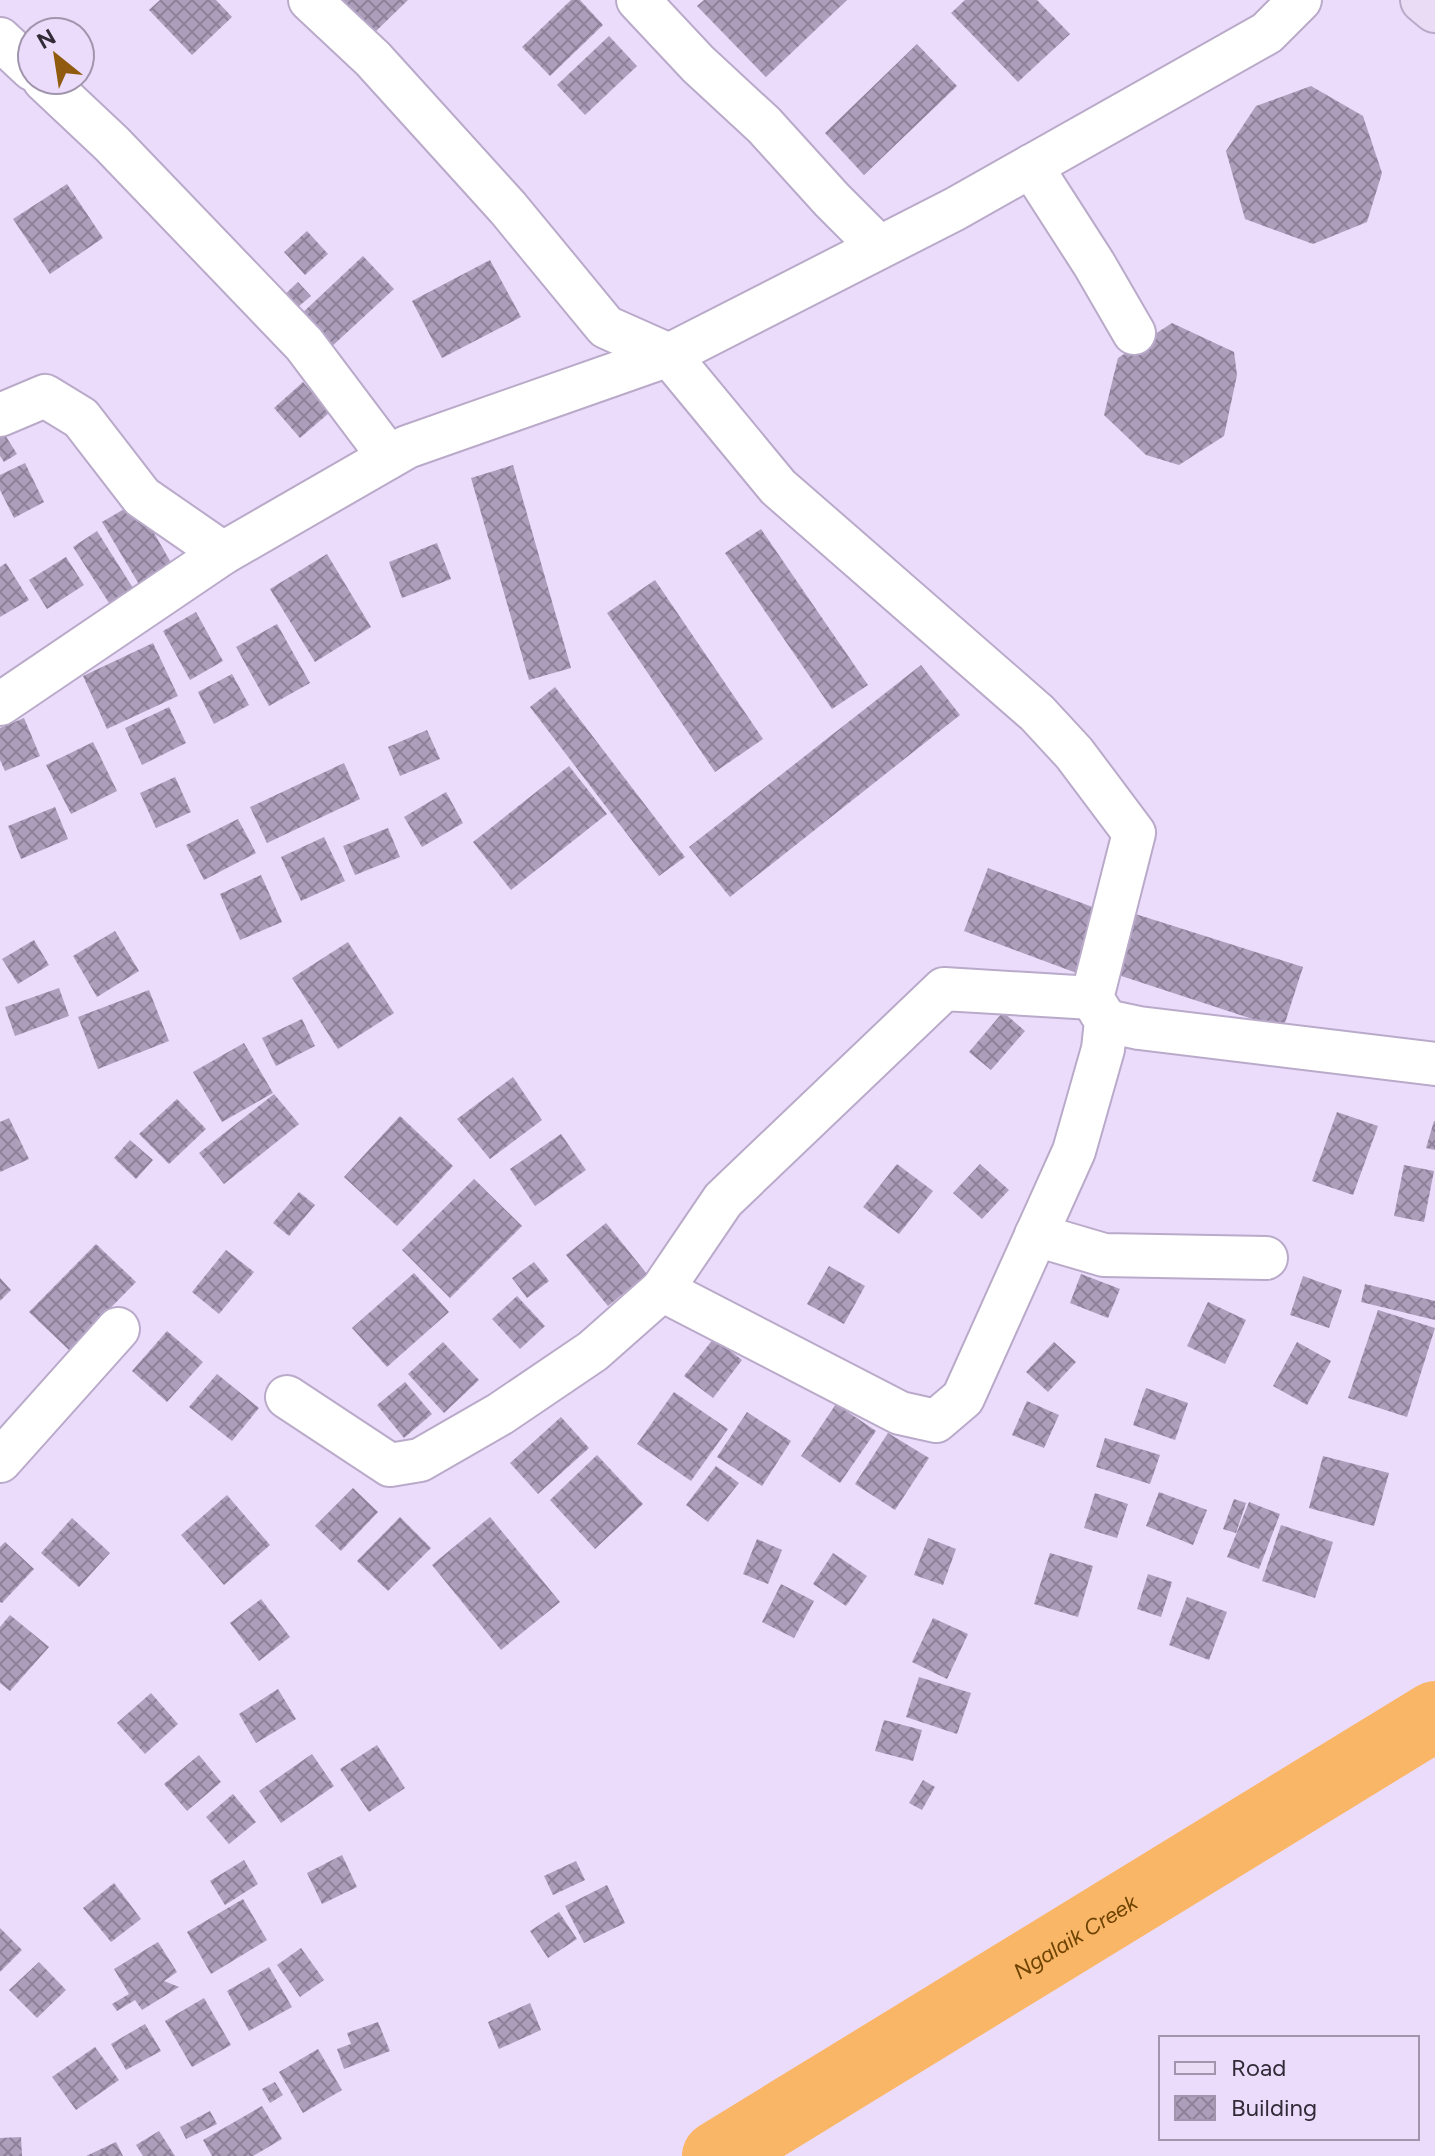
<svg xmlns="http://www.w3.org/2000/svg" width="1435" height="2156" viewBox="0 0 1435 2156" font-family="Figtree,sans-serif">
<style>
.lines{fill:none;stroke-linecap:round;stroke-linejoin:round}
.river{stroke:#f9b667;stroke-width:70}
.building{fill:url(#building-cross-hatch)}
.minor-casing{stroke:#baaac9;stroke-width:46}
.secondary-casing{stroke:#baaac9;stroke-width:48}
.minor{stroke:#fff;stroke-width:42}
.secondary{stroke:#eadcf5;stroke-width:44}
.labels{text-anchor:middle;stroke-width:8;stroke-linejoin:round;paint-order:stroke}
.water-label{font-size:22px;font-style:italic;fill:#6e4301;stroke:#ecdcfc}
</style>
<defs>
<pattern id="building-cross-hatch" width="8" height="8" patternUnits="userSpaceOnUse" patternTransform="scale(2)"><rect width="8" height="8" fill="#ad9ebc"/><path d="M0 0l8 8M0 8l8-8" fill="none" stroke="#8d819a"/></pattern>
</defs>
<rect width="100%" height="100%" fill="#ecdcfc"/>
<g class="lines">
<!-- river -->
<path class="river" id="s1" d="M717,2156L1435,1716"/>
</g>
<!-- building -->
<g class="building">
<polygon points="160,0 216,0 232,17 192,55 149,10"/>
<polygon points="340,0 408,0 373,34"/>
<polygon points="571,0 580,0 603,25 550,76 522,47"/>
<polygon points="704,0 847,0 766,77 697,6"/>
<polygon points="965,0 1037,0 1070,34 1018,82 951,13"/>
<polygon points="609,36 637,66 585,115 557,85"/>
<polygon points="917,44 957,86 864,175 825,133"/>
<polygon points="1311,86 1363,116 1382,173 1367,222 1313,244 1245,219 1226,151 1256,106"/>
<polygon points="67,184 103,238 50,274 13,219"/>
<polygon points="307,231 328,254 305,275 284,252"/>
<polygon points="363,256 394,289 329,349 298,317"/>
<polygon points="490,260 521,317 442,358 412,301"/>
<polygon points="298,282 311,296 292,312 280,299"/>
<polygon points="1172,323 1234,352 1237,375 1224,436 1179,465 1146,455 1104,415 1118,358"/>
<polygon points="303,382 329,413 300,438 274,408"/>
<polygon points="0,427 17,454 4,462 0,456"/>
<polygon points="25,463 44,502 14,518 0,490 0,475"/>
<polygon points="513,465 571,668 529,680 471,478"/>
<polygon points="136,502 173,566 140,586 102,522"/>
<polygon points="761,529 868,685 832,709 725,553"/>
<polygon points="97,531 133,588 109,603 73,547"/>
<polygon points="437,543 451,579 402,598 389,562"/>
<polygon points="327,554 371,627 315,662 270,589"/>
<polygon points="66,557 84,585 47,609 29,580"/>
<polygon points="6,563 29,600 0,617 0,567"/>
<polygon points="655,580 763,739 715,772 607,613"/>
<polygon points="196,612 223,661 190,680 163,631"/>
<polygon points="277,624 310,683 269,706 236,647"/>
<polygon points="153,643 178,696 107,729 83,676"/>
<polygon points="921,665 960,715 730,897 689,847"/>
<polygon points="232,674 249,705 214,724 198,692"/>
<polygon points="555,687 685,857 659,876 530,707"/>
<polygon points="169,707 186,743 142,765 125,728"/>
<polygon points="24,718 40,756 5,771 0,760 0,728"/>
<polygon points="427,730 440,759 400,776 388,747"/>
<polygon points="93,742 117,791 71,814 46,765"/>
<polygon points="344,763 360,799 267,843 250,807"/>
<polygon points="569,766 607,814 511,890 473,842"/>
<polygon points="175,777 191,812 156,828 140,793"/>
<polygon points="446,792 463,823 422,847 404,817"/>
<polygon points="55,807 68,839 21,859 8,826"/>
<polygon points="238,819 256,853 204,880 186,845"/>
<polygon points="388,828 400,857 355,875 343,846"/>
<polygon points="324,837 345,881 301,901 281,857"/>
<polygon points="988,868 1106,912 1082,975 964,931"/>
<polygon points="261,875 282,922 240,940 220,894"/>
<polygon points="1126,911 1303,967 1283,1029 1106,971"/>
<polygon points="115,931 139,971 97,997 73,956"/>
<polygon points="34,940 49,965 18,984 2,959"/>
<polygon points="348,942 394,1013 338,1049 292,978"/>
<polygon points="59,988 69,1016 15,1036 5,1007"/>
<polygon points="149,990 169,1041 98,1069 78,1017"/>
<polygon points="1003,1012 1025,1031 991,1070 969,1052"/>
<polygon points="302,1019 315,1046 276,1066 262,1038"/>
<polygon points="244,1043 273,1093 222,1122 193,1072"/>
<polygon points="513,1077 542,1120 490,1159 457,1119"/>
<polygon points="274,1094 299,1124 224,1184 199,1153"/>
<polygon points="177,1099 206,1129 169,1164 139,1134"/>
<polygon points="1337,1112 1378,1126 1353,1195 1312,1181"/>
<polygon points="400,1116 453,1166 397,1226 344,1177"/>
<polygon points="9,1118 29,1159 0,1172 0,1122"/>
<polygon points="1434,1121 1435,1121 1435,1150 1426,1148"/>
<polygon points="561,1134 586,1170 535,1206 510,1169"/>
<polygon points="130,1140 153,1160 136,1179 114,1158"/>
<polygon points="897,1164 933,1191 899,1234 863,1207"/>
<polygon points="980,1164 1009,1190 982,1219 953,1193"/>
<polygon points="1404,1165 1434,1171 1424,1222 1394,1216"/>
<polygon points="474,1179 522,1226 450,1298 402,1250"/>
<polygon points="299,1192 315,1205 289,1236 273,1223"/>
<polygon points="606,1223 647,1274 608,1306 566,1255"/>
<polygon points="96,1244 136,1282 69,1350 29,1312"/>
<polygon points="226,1250 254,1272 219,1314 192,1292"/>
<polygon points="534,1262 549,1281 527,1298 512,1278"/>
<polygon points="829,1266 865,1286 844,1324 807,1304"/>
<polygon points="414,1273 449,1312 387,1367 352,1328"/>
<polygon points="1081,1274 1120,1289 1108,1318 1070,1303"/>
<polygon points="1303,1276 1342,1290 1329,1328 1290,1315"/>
<polygon points="0,1278 11,1290 0,1301"/>
<polygon points="1365,1284 1435,1301 1435,1320 1361,1302"/>
<polygon points="517,1296 545,1326 520,1349 492,1319"/>
<polygon points="1208,1302 1246,1320 1225,1364 1187,1346"/>
<polygon points="1378,1310 1435,1328 1407,1417 1348,1398"/>
<polygon points="167,1331 203,1362 167,1402 132,1371"/>
<polygon points="714,1338 742,1360 713,1398 684,1376"/>
<polygon points="443,1342 479,1380 444,1413 408,1374"/>
<polygon points="1054,1342 1076,1362 1048,1392 1026,1372"/>
<polygon points="1297,1342 1331,1361 1307,1405 1273,1386"/>
<polygon points="217,1374 259,1408 232,1441 189,1407"/>
<polygon points="405,1382 432,1414 404,1438 377,1405"/>
<polygon points="1146,1388 1188,1403 1175,1440 1133,1425"/>
<polygon points="674,1392 728,1429 691,1481 637,1444"/>
<polygon points="1027,1401 1059,1415 1044,1448 1012,1435"/>
<polygon points="836,1404 876,1431 840,1483 801,1456"/>
<polygon points="747,1412 791,1441 762,1486 717,1457"/>
<polygon points="561,1417 589,1448 538,1494 510,1463"/>
<polygon points="888,1433 929,1458 895,1510 855,1484"/>
<polygon points="1105,1438 1160,1455 1150,1484 1096,1467"/>
<polygon points="597,1455 643,1504 595,1549 550,1500"/>
<polygon points="1323,1456 1389,1473 1374,1526 1309,1508"/>
<polygon points="716,1466 739,1483 708,1522 686,1505"/>
<polygon points="353,1488 378,1512 341,1551 315,1526"/>
<polygon points="1159,1492 1207,1510 1193,1545 1146,1526"/>
<polygon points="1095,1493 1128,1504 1117,1538 1084,1528"/>
<polygon points="227,1495 270,1545 224,1585 181,1535"/>
<polygon points="1234,1499 1246,1503 1236,1533 1223,1529"/>
<polygon points="1249,1502 1280,1514 1259,1569 1227,1557"/>
<polygon points="400,1517 431,1548 388,1591 357,1561"/>
<polygon points="490,1517 560,1602 501,1650 432,1565"/>
<polygon points="72,1518 110,1553 79,1587 41,1553"/>
<polygon points="1281,1525 1333,1542 1315,1598 1262,1581"/>
<polygon points="928,1538 956,1549 943,1585 914,1575"/>
<polygon points="757,1539 782,1550 768,1584 743,1574"/>
<polygon points="5,1542 34,1569 2,1603 0,1602 0,1547"/>
<polygon points="833,1553 867,1576 846,1606 813,1584"/>
<polygon points="1050,1553 1093,1566 1078,1617 1034,1604"/>
<polygon points="1148,1574 1172,1582 1161,1617 1137,1609"/>
<polygon points="781,1584 814,1601 794,1638 762,1622"/>
<polygon points="1187,1597 1227,1612 1209,1660 1169,1645"/>
<polygon points="261,1599 290,1637 259,1661 230,1623"/>
<polygon points="10,1615 49,1647 10,1691 0,1683 0,1627"/>
<polygon points="933,1618 968,1634 947,1679 912,1662"/>
<polygon points="919,1677 971,1693 957,1734 906,1717"/>
<polygon points="278,1689 296,1719 256,1743 239,1714"/>
<polygon points="151,1693 178,1724 145,1754 117,1723"/>
<polygon points="884,1720 922,1730 913,1761 875,1751"/>
<polygon points="377,1745 405,1788 369,1812 340,1769"/>
<polygon points="312,1754 334,1786 281,1823 259,1791"/>
<polygon points="199,1755 221,1782 187,1811 164,1784"/>
<polygon points="923,1780 935,1787 922,1810 909,1803"/>
<polygon points="233,1794 256,1822 229,1844 206,1817"/>
<polygon points="342,1855 357,1887 322,1904 307,1873"/>
<polygon points="244,1860 258,1884 225,1905 210,1881"/>
<polygon points="576,1861 585,1880 553,1895 544,1876"/>
<polygon points="114,1883 141,1919 111,1942 83,1908"/>
<polygon points="607,1885 625,1923 584,1943 565,1906"/>
<polygon points="243,1899 267,1940 211,1974 187,1932"/>
<polygon points="559,1912 577,1939 548,1958 530,1931"/>
<polygon points="0,1928 22,1950 0,1972"/>
<polygon points="158,1942 177,1972 164,1981 179,1987 142,2010 135,2000 117,2011 112,2004 129,1994 114,1969"/>
<polygon points="301,1948 324,1980 300,1997 277,1965"/>
<polygon points="39,1962 66,1990 37,2018 9,1990"/>
<polygon points="269,1967 292,2007 249,2031 227,1991"/>
<polygon points="204,1998 231,2045 192,2067 165,2021"/>
<polygon points="530,2003 541,2030 499,2049 488,2022"/>
<polygon points="378,2022 390,2051 344,2069 337,2049 351,2044 347,2033"/>
<polygon points="145,2024 161,2051 126,2070 111,2044"/>
<polygon points="95,2047 119,2080 76,2110 52,2077"/>
<polygon points="318,2049 342,2090 303,2113 279,2072"/>
<polygon points="275,2082 283,2095 270,2103 262,2089"/>
<polygon points="262,2106 282,2139 253,2156 212,2156 203,2140"/>
<polygon points="210,2111 217,2124 186,2139 180,2127"/>
<polygon points="159,2131 175,2156 143,2156 136,2145"/>
<polygon points="21,2137 22,2156 0,2156 0,2138"/>
<polygon points="116,2142 123,2156 86,2156"/>
</g>
<g class="lines">
<!-- minor casing -->
<g class="minor-casing">
<g id="minor">
<polyline points="310,0 373,59 508,208 606,327 669,355 778,487 1037,713 1074,753 1134,833 1092,998 1106,1021 1103,1049 1074,1151 963,1398 936,1421 900,1413 662,1290"/>
<polyline points="638,0 698,64 764,125 832,200 879,247"/>
<polyline points="0,39 32,69"/>
<polyline points="44,80 112,144 304,344 389,457"/>
<polyline points="1031,166 1094,264 1134,333"/>
<polyline points="0,415 45,396 81,418 142,497 223,553"/>
<polyline points="0,704 223,553 407,447 669,355 955,209 1267,33 1300,0"/>
<polyline points="1106,1021 1139,1028 1435,1064"/>
<polyline points="1036,1235 1104,1255 1266,1258"/>
<polyline points="287,1397 390,1465 420,1460 500,1414 593,1351 662,1290 723,1200 944,989 1092,998"/>
<polyline points="0,1461 118,1329"/>
</g>
</g>
<!-- secondary casing -->
<g class="secondary-casing">
<polyline id="secondary" points="1423,0 1435,10"/>
</g>
<!-- minor -->
<use href="#minor" class="minor"/>
<!-- secondary -->
<use href="#secondary" class="secondary"/>
</g>
<g class="labels">
<!-- water labels -->
<g class="water-label">
<text dy="8" stroke="none"><textPath href="#s1" startOffset="420">Ngalaik Creek</textPath></text>
</g>
</g>
<!-- legend -->
<rect x="1159" y="2036" width="260" height="104" fill="#ecdcfc" stroke="#a195ad" stroke-width="2"/>
<rect x="1175" y="2062" width="40" height="12" fill="#eadcf5" stroke="#a195ad" stroke-width="2"/>
<text x="1231" y="2076" font-size="24" fill="#312b37">Road</text>
<rect x="1175" y="2096" width="40" height="24" fill="url(#building-cross-hatch)" stroke="#a195ad" stroke-width="2"/>
<text x="1231" y="2116" font-size="24" fill="#312b37">Building</text>
<!-- north arrow -->
<g transform="translate(56 56) rotate(330)"><circle r="38" fill="#ecdcfc" stroke="#a195ad" stroke-width="2"/>
<path d="M0-6L14 30L0 20L-14 30Z" fill="#905b0e"/>
<text y="-12" font-size="22" font-weight="bold" text-anchor="middle" fill="#312b37">N</text>
</g>
</svg>
